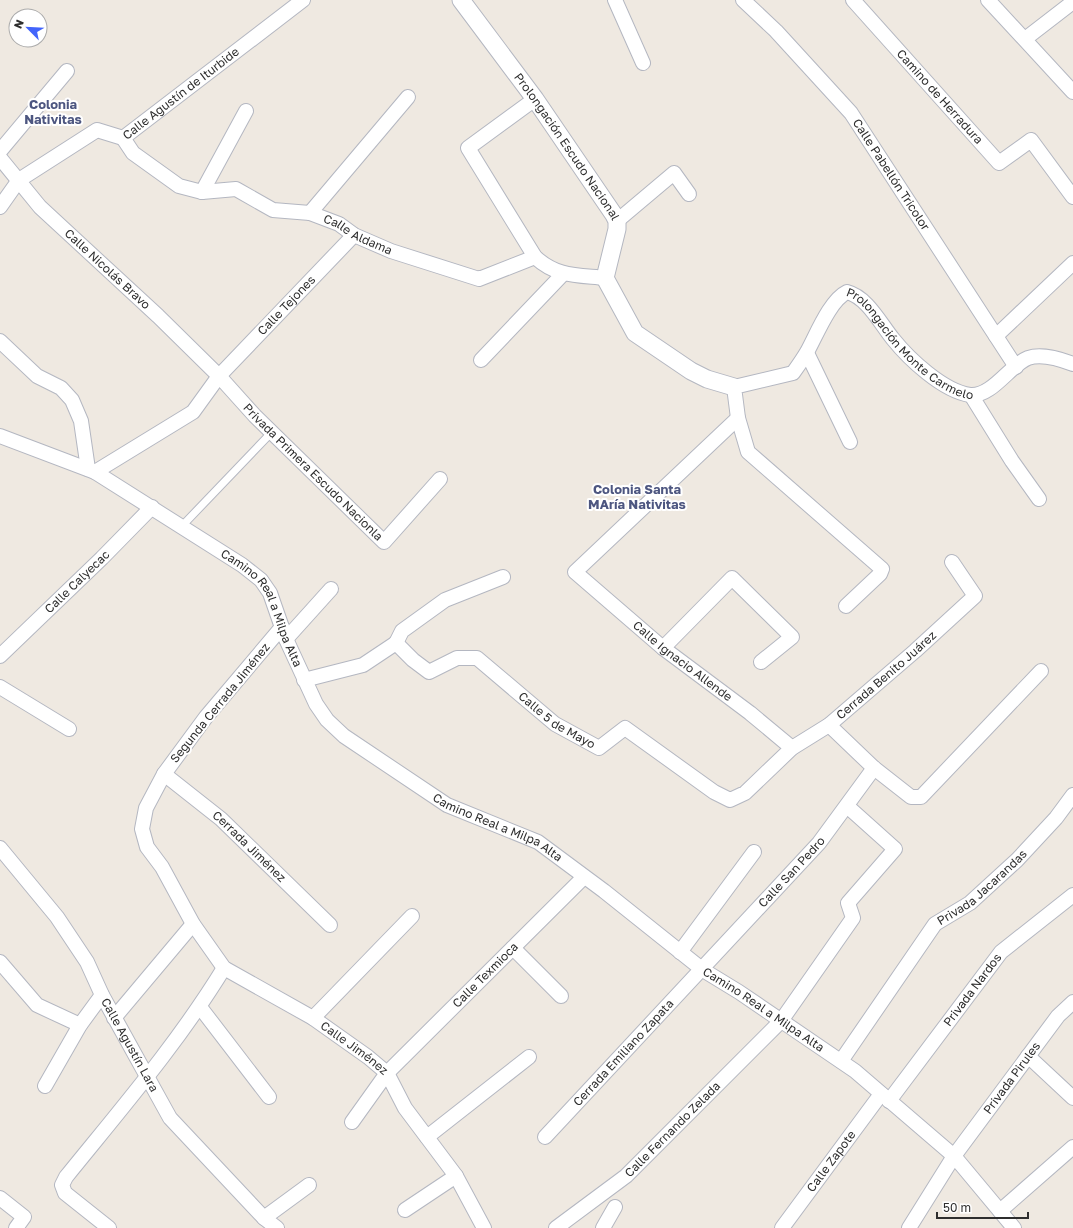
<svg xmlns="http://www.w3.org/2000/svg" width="1073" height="1228" viewBox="0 0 1073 1228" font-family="'Golos Text',sans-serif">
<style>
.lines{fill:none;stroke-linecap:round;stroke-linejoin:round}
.service-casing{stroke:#b4b7c1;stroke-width:9}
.minor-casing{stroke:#b4b7c1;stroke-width:16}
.tertiary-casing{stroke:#b4b7c1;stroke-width:19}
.service{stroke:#fff;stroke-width:7}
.minor{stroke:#fff;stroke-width:14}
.tertiary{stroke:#fff;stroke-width:17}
.labels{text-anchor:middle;stroke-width:4;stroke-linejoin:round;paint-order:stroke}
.street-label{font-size:12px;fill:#2e2e2e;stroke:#fff}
.neighbourhood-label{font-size:13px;font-weight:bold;fill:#4d5680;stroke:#fff}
</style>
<rect width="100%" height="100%" fill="#efe9e1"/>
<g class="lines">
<!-- service casing -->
<g class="service-casing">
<polyline id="service" points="182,526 272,432"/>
</g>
<!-- minor casing -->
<g class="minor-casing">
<g id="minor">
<polyline points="615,0 643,63"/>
<path id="s1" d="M743,0L776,31L851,113L1016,367"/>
<path id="s2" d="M853,0L999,163L1031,140L1073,197"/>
<polyline points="988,0 1073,92"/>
<polyline points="1025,39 1073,2"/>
<path d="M535,99L468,148L535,257C557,277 576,275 605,278"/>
<path id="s3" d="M123,138L133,153L179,186L202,192L236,189L273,210L310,213L339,224L354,235L391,251L479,279L535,257"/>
<path id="s4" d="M123,138L303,0"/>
<polyline points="0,151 67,71"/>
<path id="s5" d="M0,158L40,207L158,316L219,376L255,416L384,542L440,479"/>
<polyline points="202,192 246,111"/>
<polyline points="0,207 19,180 97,130 123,138"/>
<polyline points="310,213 408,97"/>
<polyline points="617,221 674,173 689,194"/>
<polyline points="996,336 1073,263"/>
<polyline points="0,341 37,376 61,388 72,400 81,421 88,469"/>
<polyline points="807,353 850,442"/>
<polyline points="481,360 563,274"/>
<polyline points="971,395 1012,461 1039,499"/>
<path id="s6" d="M738,418L575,572L663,648L750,713L792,748"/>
<path id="s7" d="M0,436L95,472L242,565L261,580L270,593L286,639L316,704L327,720L344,736L447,805L538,842L604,891L703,970L739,992L855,1071L954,1156L1014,1228"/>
<path id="s8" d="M95,472L193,412L219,376L354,235"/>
<path id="s9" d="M846,606L880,574L882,569L748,452L738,418L734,387L793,373C798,366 803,359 807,352C816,336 830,300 847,292C867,297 880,323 893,339C909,359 943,391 970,395C992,397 1010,365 1028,358C1042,353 1060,359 1073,364"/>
<path id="s10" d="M282,627L206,717L164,774L146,808L142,829L147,847L162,867L193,924L224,968L313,1018L368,1057L387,1073L405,1108L456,1176L484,1228"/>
<polyline points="286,639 331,589"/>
<path id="s11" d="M396,643L413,660L429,672L457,658H477L555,724L599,748L625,728L714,792L730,800L745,793L792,748L829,725L915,651L975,596L952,562"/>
<polyline points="396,643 402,631 445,600 503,577"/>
<polyline points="663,648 732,578 792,637 761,662"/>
<path id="s12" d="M0,656L102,558L152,507"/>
<polyline points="304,680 363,665 396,643"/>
<polyline points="0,687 69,729"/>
<polyline points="829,725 874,768 911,797 921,797 1041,671"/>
<path id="s13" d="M164,774L221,819L330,925"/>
<path id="s14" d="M0,848L57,917L87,962L102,995L170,1118L264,1218L277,1228"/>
<polyline points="513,948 561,996"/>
<polyline points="680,952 754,852"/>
<polyline points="0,962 37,1005 80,1025"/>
<polyline points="200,1007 269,1097"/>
<polyline points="114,1018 193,924"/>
<polyline points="313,1018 412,916"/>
<polyline points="1028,1056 1073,1098"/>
<path id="s15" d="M841,1061L935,924L970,903L1017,860L1056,818L1073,795"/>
<polyline points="45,1086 80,1025 102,995"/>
<path id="s16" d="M889,1101L1001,952L1073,895"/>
<path id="s17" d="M352,1122L387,1073L584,877"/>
<polyline points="427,1137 529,1057"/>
<path id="s18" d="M545,1137L819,843L874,768"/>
<polyline points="0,1198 24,1217 16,1228"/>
<polyline points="405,1210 456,1176"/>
<polyline points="1000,1211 1073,1147"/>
<polyline points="264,1218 309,1185"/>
<path d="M109,1228L65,1193L62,1185L66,1177C121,1109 178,1043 224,968"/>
<path id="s19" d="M556,1228L626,1176L781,1021L853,918L848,903L895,849L847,806"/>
<polyline points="603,1228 615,1207"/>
<path id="s20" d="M782,1228L881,1094"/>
<path id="s21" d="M909,1228L954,1156L1058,1016L1073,1002"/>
</g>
</g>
<!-- tertiary casing -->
<g class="tertiary-casing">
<g id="tertiary">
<path id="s22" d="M461,0L535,99L614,215L617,221V229L605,278L635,333L691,371L707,379L734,387"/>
</g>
</g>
<!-- service -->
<use href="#service" class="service"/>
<!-- minor -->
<use href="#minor" class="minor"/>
<!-- tertiary -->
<use href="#tertiary" class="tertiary"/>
</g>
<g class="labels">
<!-- street labels -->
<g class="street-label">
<text dy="4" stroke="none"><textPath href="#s4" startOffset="73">Calle Agustín de Iturbide</textPath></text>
<text dy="4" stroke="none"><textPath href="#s2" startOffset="130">Camino de Herradura</textPath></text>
<text dy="4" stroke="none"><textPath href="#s22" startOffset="181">Prolongación Escudo Nacional</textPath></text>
<text dy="4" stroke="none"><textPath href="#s1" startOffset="230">Calle Pabellón Tricolor</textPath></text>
<text dy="4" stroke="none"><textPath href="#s3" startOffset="265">Calle Aldama</textPath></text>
<text dy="4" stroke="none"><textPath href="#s5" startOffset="155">Calle Nicolás Bravo</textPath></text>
<text dy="4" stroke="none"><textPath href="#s8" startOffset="257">Calle Tejones</textPath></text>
<text dy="4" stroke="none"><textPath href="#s9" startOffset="539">Prolongación Monte Carmelo</textPath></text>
<text dy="4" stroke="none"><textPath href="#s5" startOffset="444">Privada Primera Escudo Nacionla</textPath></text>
<text dy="4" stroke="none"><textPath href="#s12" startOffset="107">Calle Calyecac</textPath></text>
<text dy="4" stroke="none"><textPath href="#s7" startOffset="323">Camino Real a Milpa Alta</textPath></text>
<text dy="4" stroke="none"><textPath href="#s6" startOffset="364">Calle Ignacio Allende</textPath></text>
<text dy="4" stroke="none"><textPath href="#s11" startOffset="609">Cerrada Benito Juárez</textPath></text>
<text transform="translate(220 703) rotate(-51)" y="4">Segunda Cerrada Jiménez</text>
<text dy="4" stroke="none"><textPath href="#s11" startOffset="197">Calle 5 de Mayo</textPath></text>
<text dy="4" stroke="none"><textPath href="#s7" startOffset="658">Camino Real a Milpa Alta</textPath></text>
<text dy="4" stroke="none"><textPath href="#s13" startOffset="112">Cerrada Jiménez</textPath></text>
<text dy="4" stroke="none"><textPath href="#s18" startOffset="362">Calle San Pedro</textPath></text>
<text dy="4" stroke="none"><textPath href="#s15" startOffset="226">Privada Jacarandas</textPath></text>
<text dy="4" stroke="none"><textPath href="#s17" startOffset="199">Calle Texmioca</textPath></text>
<text dy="4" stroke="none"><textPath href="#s16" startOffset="139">Privada Nardos</textPath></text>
<text dy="4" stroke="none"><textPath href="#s7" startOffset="982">Camino Real a Milpa Alta</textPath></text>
<text dy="4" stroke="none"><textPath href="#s14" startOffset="237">Calle Agustín Lara</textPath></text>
<text dy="4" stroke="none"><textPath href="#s10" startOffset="564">Calle Jiménez</textPath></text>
<text dy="4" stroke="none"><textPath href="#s18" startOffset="115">Cerrada Emiliano Zapata</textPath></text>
<text dy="4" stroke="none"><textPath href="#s21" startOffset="182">Privada Pirules</textPath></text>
<text dy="4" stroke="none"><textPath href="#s19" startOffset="153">Calle Fernando Zelada</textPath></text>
<text dy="4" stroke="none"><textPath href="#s20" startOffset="83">Calle Zapote</textPath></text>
</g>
<!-- neighbourhood labels -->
<g class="neighbourhood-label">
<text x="53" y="109">Colonia<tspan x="53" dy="15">Nativitas</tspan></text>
<text x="637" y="494">Colonia Santa<tspan x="637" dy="15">MAría Nativitas</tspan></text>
</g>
</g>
<!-- north arrow -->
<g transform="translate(28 28) rotate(294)"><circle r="19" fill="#ffffff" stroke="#ababab"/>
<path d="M0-3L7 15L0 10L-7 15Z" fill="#4264fb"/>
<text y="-6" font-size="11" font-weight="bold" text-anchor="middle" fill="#2e2e2e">N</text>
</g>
<!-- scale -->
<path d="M937 1212v6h91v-6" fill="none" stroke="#2e2e2e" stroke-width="2"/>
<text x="943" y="1212" font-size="12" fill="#2e2e2e" stroke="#ffffff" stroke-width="3" paint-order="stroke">50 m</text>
</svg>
